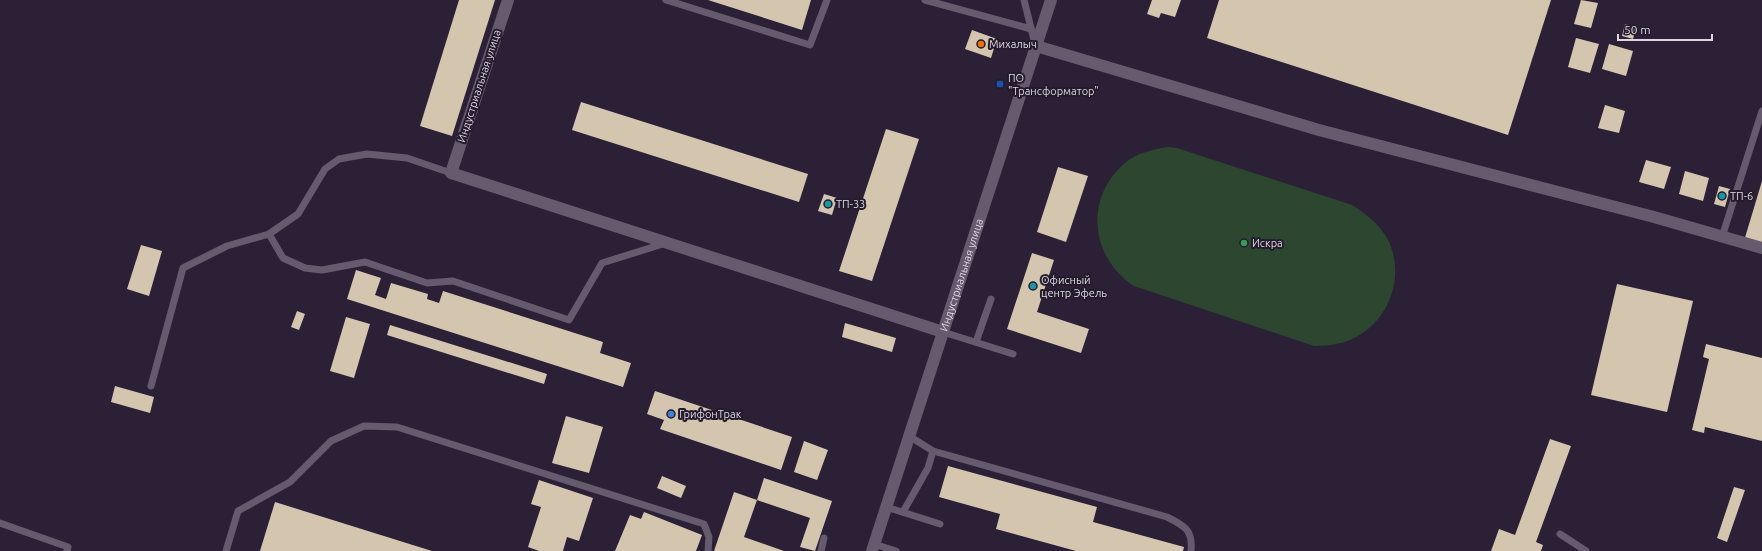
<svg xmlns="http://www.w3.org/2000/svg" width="1762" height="551" viewBox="0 0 1762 551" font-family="Ubuntu,sans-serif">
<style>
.built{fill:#2c2037}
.green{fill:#2c4630}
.building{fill:#d4c5af}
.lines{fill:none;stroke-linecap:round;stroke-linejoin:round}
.lane{stroke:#655a6e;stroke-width:7}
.street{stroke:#655a6e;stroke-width:12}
.secondary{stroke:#655a6e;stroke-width:12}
.food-dot{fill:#e8710a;stroke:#241b2c;stroke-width:1.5}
.transit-dot{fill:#1a4fb4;stroke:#241b2c;stroke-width:1.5}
.culture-dot{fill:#0f9aa8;stroke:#241b2c;stroke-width:1.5}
.leisure-dot{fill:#2e9e5b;stroke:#241b2c;stroke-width:1.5}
.shop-dot{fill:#3f7fe0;stroke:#241b2c;stroke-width:1.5}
.labels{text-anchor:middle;stroke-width:4;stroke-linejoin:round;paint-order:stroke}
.poi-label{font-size:11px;fill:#ddd7e3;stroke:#241b2c;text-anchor:start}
.street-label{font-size:11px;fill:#ddd7e3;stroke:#241b2c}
</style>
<rect width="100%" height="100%" fill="#241b2c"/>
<!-- built -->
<rect class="built" x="0" y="0" width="1762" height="551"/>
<!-- green -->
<path class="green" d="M1167,147L1177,148L1352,205C1365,213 1379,224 1387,238C1408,277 1387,329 1344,342C1335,345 1324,346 1314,346L1134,286C1090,257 1084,198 1125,163C1136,153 1152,150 1167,147Z"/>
<!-- building -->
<g class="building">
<polygon points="459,0 495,0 452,136 420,126"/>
<polygon points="708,0 811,0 802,30"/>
<polygon points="1152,0 1181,0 1175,17 1161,13 1159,18 1147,14"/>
<polygon points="1219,0 1551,0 1508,135 1207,38"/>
<polygon points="1581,0 1598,3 1591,28 1574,24"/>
<polygon points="1625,24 1636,28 1633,39 1622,36"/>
<polygon points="972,30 997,39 991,58 965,49"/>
<polygon points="1576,38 1599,44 1590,73 1568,67"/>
<polygon points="1609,44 1633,51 1626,76 1602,69"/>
<polygon points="581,102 808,174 799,202 572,130"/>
<polygon points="1605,105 1625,111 1619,133 1598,128"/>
<polygon points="886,129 919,139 872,281 839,271"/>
<polygon points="1646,160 1671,167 1664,189 1639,182"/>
<polygon points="1058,167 1088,176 1066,242 1037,232"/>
<polygon points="1685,171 1709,178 1703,201 1679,194"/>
<polygon points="1762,181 1762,246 1744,241"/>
<polygon points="1719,186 1730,189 1725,207 1714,204"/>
<polygon points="824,194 837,198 832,215 818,211"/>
<polygon points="141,245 162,251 149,296 127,289"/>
<polygon points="1032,253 1054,260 1037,312 1089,329 1081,353 1007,329"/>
<polygon points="356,270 381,278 375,295 386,299 391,283 428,294 427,299 439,303 443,291 603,342 600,353 631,363 623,387 347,299"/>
<polygon points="1617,284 1693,301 1667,412 1591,395"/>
<polygon points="297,311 305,314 299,330 291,327"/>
<polygon points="346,317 370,324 354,378 330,371"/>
<polygon points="845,323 896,338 892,352 842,337"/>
<polygon points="390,325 547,374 544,384 387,335"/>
<polygon points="1706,344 1762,358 1762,441 1705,427 1704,433 1692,430 1709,359 1703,357"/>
<polygon points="115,386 154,397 150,413 111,402"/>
<polygon points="655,391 792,437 781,470 660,429 664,420 647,414"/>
<polygon points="566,416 603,427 589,473 552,463"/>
<polygon points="1550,439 1571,446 1536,542 1543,545 1541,551 1491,551 1499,529 1515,535"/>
<polygon points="804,441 828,450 817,480 794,472"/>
<polygon points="948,466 1097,507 1093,522 1184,547 1183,551 1076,551 996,529 1000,514 939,497"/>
<polygon points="662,476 686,486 681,498 657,488"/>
<polygon points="764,478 832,501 815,551 800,547 810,518 757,500"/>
<polygon points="539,480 593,498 579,541 567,537 563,551 539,551 528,547 541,507 531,504"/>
<polygon points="1734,487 1745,490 1727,542 1717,538"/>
<polygon points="734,492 757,500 744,537 784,551 714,551"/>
<polygon points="275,502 432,551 260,551"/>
<polygon points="644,512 702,535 696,551 615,551 630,515 641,519"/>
</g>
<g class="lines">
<!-- lane -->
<g class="lane">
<polyline points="666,0 810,45 827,0"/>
<polyline points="925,0 1031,29"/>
<polyline points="1024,0 1035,44"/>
<polyline points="269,234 283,258 305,268 322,270 365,262 427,283 453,281 569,320 602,263 666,243"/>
<polyline points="1722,237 1762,111"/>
<polyline points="943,332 1013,354"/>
<polyline points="976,342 991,299"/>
<polyline points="151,386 183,268 227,246 269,234 298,214 325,169 339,159 367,154 407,158 451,173"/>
<path d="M909,436L933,451L1167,517C1185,526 1193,530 1191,551"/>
<polyline points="886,507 940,524"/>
<polyline points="903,512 928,468 933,451"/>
<polyline points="0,523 68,547 67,551"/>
<polyline points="1560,534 1586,551"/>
<polyline points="874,544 896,551"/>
<polyline points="226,551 238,511 290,482 331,441 364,426 397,427 704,524 709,537 708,551"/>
<polyline points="821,551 824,538"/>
</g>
<!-- street -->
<g class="street">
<polyline points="1036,46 1319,130 1654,217 1762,248"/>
<path id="s1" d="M943,332L1051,0"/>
</g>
<!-- secondary -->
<polyline class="secondary" points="508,0 451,173 943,332 872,551"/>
</g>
<!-- markers -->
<circle class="food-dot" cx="981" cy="44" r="4"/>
<rect class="transit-dot" x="996" y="80" width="8" height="8" rx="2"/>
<g class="culture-dot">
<circle cx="1722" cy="196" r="4"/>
<circle cx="828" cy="204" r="4"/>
<circle cx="1033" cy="286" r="4"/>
</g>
<circle class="leisure-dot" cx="1244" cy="243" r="4"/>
<circle class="shop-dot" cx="671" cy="414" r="4"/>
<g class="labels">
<!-- poi labels -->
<g class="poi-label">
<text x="989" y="48">Михалыч</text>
<text x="1008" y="82">ПО<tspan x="1008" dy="13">"Трансформатор"</tspan></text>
<text x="1730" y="200">ТП-6</text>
<text x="836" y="208">ТП-33</text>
<text x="1252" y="247">Искра</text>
<text x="1041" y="284">Офисный<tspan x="1041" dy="13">центр Эфель</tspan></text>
<text x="679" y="418">ГрифонТрак</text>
</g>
<!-- street labels -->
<g class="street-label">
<text transform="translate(479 86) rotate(-72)" y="4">Индустриальная улица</text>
<text dy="4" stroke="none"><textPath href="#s1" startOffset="60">Индустриальная улица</textPath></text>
</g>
</g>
<!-- scale -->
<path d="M1618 34v6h94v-6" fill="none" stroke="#ddd7e3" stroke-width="2"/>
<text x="1624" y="34" font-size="12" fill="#ddd7e3" stroke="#241b2c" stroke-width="3" paint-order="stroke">50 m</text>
</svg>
